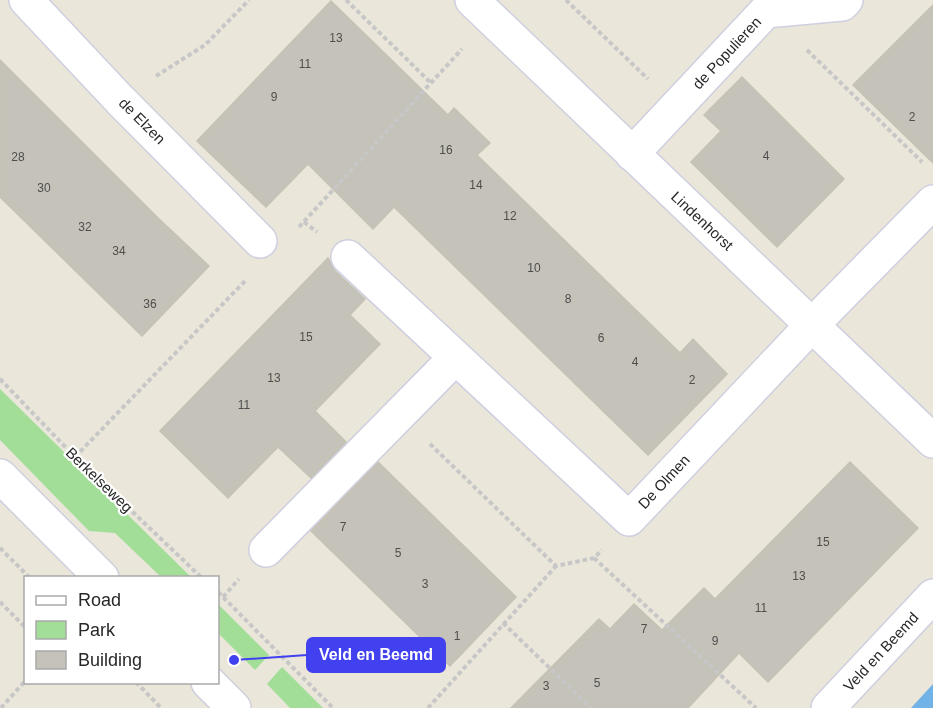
<svg xmlns="http://www.w3.org/2000/svg" width="933" height="708" viewBox="0 0 933 708" font-family="Arial,sans-serif">
<style>
.green{fill:#a3de99}
.water{fill:#71b2e7}
.building{fill:#c5c2ba;stroke:#c5c2b4;stroke-width:1.5}
.lines{fill:none;stroke-linecap:round;stroke-linejoin:round}
.minor-casing{stroke:#cfcfe0;stroke-width:36}
.path{stroke:#c7c7c7;stroke-width:4;stroke-dasharray:4.5 3;stroke-linecap:butt}
.minor{stroke:#fff;stroke-width:33}
.labels{text-anchor:middle;stroke-width:4.5;stroke-linejoin:round;paint-order:stroke}
.number-label{font-size:12px;fill:#4f4e4c}
.street-label{font-size:15px;fill:#282828;stroke:#fff}
.leader{fill:none;stroke:#4141f0;stroke-width:2}
.callout-dot{fill:#4141f0;stroke:#fff;stroke-width:2}
.callout{fill:#4141f0;stroke:#4141f0;stroke-width:2}
.callout-label{font-size:16px;text-anchor:middle;font-weight:bold;fill:#fff}
</style>
<rect width="100%" height="100%" fill="#eae6da"/>
<!-- green -->
<g class="green">
<polygon points="0,389 191,577 161,577 115,533 89,531 0,440"/>
<polygon points="218,604 269,655 255,670 218,633"/>
<polygon points="282,667 323,708 290,708 267,684"/>
</g>
<!-- water -->
<polygon class="water" points="933,684 933,708 911,708"/>
<!-- building -->
<g class="building">
<polygon points="331,1 448,115 454,108 490,143 477,155 680,353 693,339 727,374 648,455 394,207 373,229 308,164 266,207 197,141"/>
<polygon points="933,5 933,163 853,85"/>
<polygon points="0,60 157,217 209,266 142,336 0,197"/>
<polygon points="742,77 844,179 777,247 691,162 721,131 704,115"/>
<polygon points="328,258 335,271 365,299 350,315 380,344 315,411 346,442 311,478 278,447 228,498 160,431"/>
<polygon points="378,462 516,597 450,666 311,531"/>
<polygon points="850,462 918,528 768,682 739,653 688,708 511,708 599,619 610,629 634,604 662,630 704,588 715,599"/>
</g>
<g class="lines">
<!-- minor casing -->
<g class="minor-casing">
<g id="minor">
<polyline points="26,0 120,100 260,241"/>
<polyline points="472,0 933,441"/>
<polyline points="632,154 766,11 842,4 846,0"/>
<polyline points="348,257 629,519 812,325 933,202"/>
<polyline points="0,476 102,578"/>
<polyline points="266,550 455,358"/>
<polyline points="208,682 234,708"/>
<polyline points="828,708 933,596"/>
</g>
</g>
<!-- path -->
<g class="path">
<polyline points="346,0 430,82"/>
<polyline points="566,0 648,79"/>
<polyline points="807,50 922,162"/>
<polyline points="156,76 205,45 249,0"/>
<polyline points="304,222 317,232"/>
<polyline points="299,227 462,49"/>
<polyline points="0,379 75,457 202,578"/>
<polyline points="430,444 556,566 594,558 602,550"/>
<polyline points="75,457 247,279"/>
<polyline points="0,548 30,578"/>
<polyline points="594,558 756,708"/>
<polyline points="218,592 333,708"/>
<polyline points="223,597 239,579"/>
<polyline points="0,602 26,628"/>
<polyline points="503,623 591,708"/>
<polyline points="136,682 161,708"/>
<polyline points="1,708 26,680"/>
<polyline points="428,708 556,566"/>
</g>
<!-- minor -->
<use href="#minor" class="minor"/>
</g>
<g class="labels">
<!-- number labels -->
<g class="number-label">
<text x="336" y="42">13</text>
<text x="305" y="68">11</text>
<text x="274" y="101">9</text>
<text x="912" y="121">2</text>
<text x="446" y="154">16</text>
<text x="766" y="160">4</text>
<text x="18" y="161">28</text>
<text x="476" y="189">14</text>
<text x="44" y="192">30</text>
<text x="510" y="220">12</text>
<text x="85" y="231">32</text>
<text x="119" y="255">34</text>
<text x="534" y="272">10</text>
<text x="568" y="303">8</text>
<text x="150" y="308">36</text>
<text x="306" y="341">15</text>
<text x="601" y="342">6</text>
<text x="635" y="366">4</text>
<text x="274" y="382">13</text>
<text x="692" y="384">2</text>
<text x="244" y="409">11</text>
<text x="343" y="531">7</text>
<text x="823" y="546">15</text>
<text x="398" y="557">5</text>
<text x="799" y="580">13</text>
<text x="425" y="588">3</text>
<text x="761" y="612">11</text>
<text x="644" y="633">7</text>
<text x="457" y="640">1</text>
<text x="715" y="645">9</text>
<text x="597" y="687">5</text>
<text x="546" y="690">3</text>
</g>
<!-- street labels -->
<g class="street-label">
<text transform="translate(727 53) rotate(-47)" y="5">de Populieren</text>
<text transform="translate(142 121) rotate(45)" y="5">de Elzen</text>
<text transform="translate(702 221) rotate(43)" y="5">Lindenhorst</text>
<text transform="translate(99 480) rotate(44)" y="5">Berkelseweg</text>
<text transform="translate(664 482) rotate(-47)" y="5">De Olmen</text>
<text transform="translate(881 652) rotate(-47)" y="5">Veld en Beemd</text>
</g>
</g>
<!-- callouts -->
<path class="leader" d="M234 660L307 655"/>
<circle class="callout-dot" cx="234" cy="660" r="6"/>
<rect class="callout" x="307" y="638" width="138" height="34" rx="6"/>
<g class="callout-label">
<text x="376" y="660">Veld en Beemd</text>
</g>
<!-- legend -->
<rect x="24" y="576" width="195" height="108" fill="#ffffff" stroke="#a9a9a9" stroke-width="1.5"/>
<rect x="36" y="596" width="30" height="9" fill="#ffffff" stroke="#a9a9a9" stroke-width="1.5"/>
<text x="78" y="606" font-size="18" fill="#282828">Road</text>
<rect x="36" y="621" width="30" height="18" fill="#a3de99" stroke="#a9a9a9" stroke-width="1.5"/>
<text x="78" y="636" font-size="18" fill="#282828">Park</text>
<rect x="36" y="651" width="30" height="18" fill="#c5c2ba" stroke="#a9a9a9" stroke-width="1.5"/>
<text x="78" y="666" font-size="18" fill="#282828">Building</text>
</svg>
